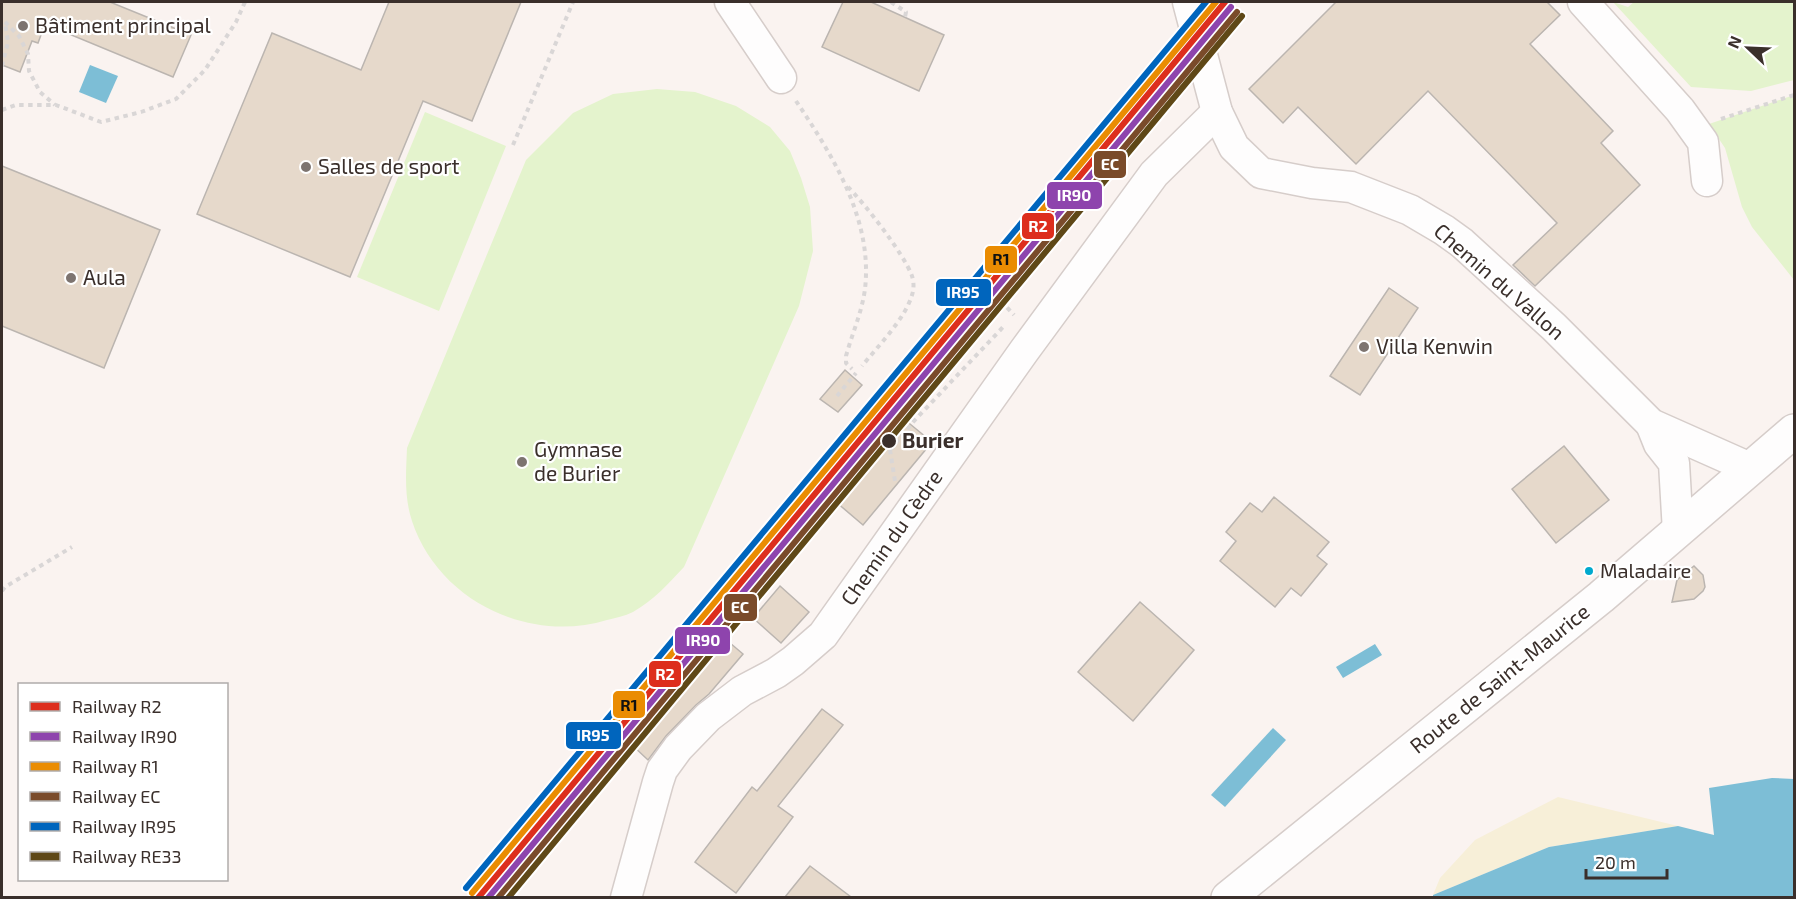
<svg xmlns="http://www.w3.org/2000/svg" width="1796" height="899" viewBox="0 0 1796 899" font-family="'Exo 2',sans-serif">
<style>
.green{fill:#e4f3cd}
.sand{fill:#f7efd8}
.water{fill:#7dbed6}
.building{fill:#e6d9cb;stroke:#bbb5b0;stroke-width:1.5}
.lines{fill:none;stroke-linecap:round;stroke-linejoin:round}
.minor-casing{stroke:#d6cdca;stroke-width:33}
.major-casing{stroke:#d6cdca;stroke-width:36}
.path{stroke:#d9d6d6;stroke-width:4;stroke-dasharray:4.5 4.5;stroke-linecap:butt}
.minor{stroke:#fefdfd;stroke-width:30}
.major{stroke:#fefdfd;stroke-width:33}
.rail-1-casing{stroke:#fff;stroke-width:10}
.rail-2-casing{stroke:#fff;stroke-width:10}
.rail-3-casing{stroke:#fff;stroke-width:10}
.rail-4-casing{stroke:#fff;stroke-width:10}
.rail-5-casing{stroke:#fff;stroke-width:10}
.rail-6-casing{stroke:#fff;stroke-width:10}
.rail-1{stroke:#dd2e1d;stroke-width:6}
.rail-2{stroke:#8e44ad;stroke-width:6}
.rail-3{stroke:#ea8c02;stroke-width:6}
.rail-4{stroke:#7a4b2a;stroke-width:6}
.rail-5{stroke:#0065bd;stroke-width:6}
.rail-6{stroke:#5f4817;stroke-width:6}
.poi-dot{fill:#7d7470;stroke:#fff;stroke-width:2}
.stop-dot{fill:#3a2f2b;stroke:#fff;stroke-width:2}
.bus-dot{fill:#00a9ce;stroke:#fff;stroke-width:2}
.labels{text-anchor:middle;stroke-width:4.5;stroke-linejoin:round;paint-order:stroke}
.bus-label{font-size:20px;fill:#3a2f2b;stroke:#fff;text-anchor:start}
.poi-label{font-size:21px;fill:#3a2f2b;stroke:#fff;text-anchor:start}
.street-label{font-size:21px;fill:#3a2f2b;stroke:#fff}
.stop-label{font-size:21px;font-weight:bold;fill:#3a2f2b;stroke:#fff;text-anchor:start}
.line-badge{stroke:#fff;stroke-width:2}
.badge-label{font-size:16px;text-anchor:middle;font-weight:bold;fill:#fff}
.pale-badge-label{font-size:16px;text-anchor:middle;font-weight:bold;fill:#111}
</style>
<rect width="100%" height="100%" fill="#faf3f0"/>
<!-- green -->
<g class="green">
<polygon points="1613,2 1628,7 1634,2 1794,2 1794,80 1751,91 1691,87"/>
<path d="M657,89L695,92L736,106L770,127L790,151L801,178L810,207L813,251L799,306L684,567C668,584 654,600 633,612C625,616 615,618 607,620C528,644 438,600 412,521C404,497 406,473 407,448L526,160L573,113L613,94Z"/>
<polygon points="1794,95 1794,280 1752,227 1742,207 1725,148 1709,124"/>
<polygon points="425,112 506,146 439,311 357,277"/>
</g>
<!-- sand -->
<polygon class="sand" points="1558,797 1678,826 1549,847 1433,895 1440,878 1475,840"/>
<!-- water -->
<g class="water">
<polygon points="90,65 118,76 106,103 79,92"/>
<polygon points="1375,644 1382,655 1343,678 1336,667"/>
<polygon points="1273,728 1286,740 1225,807 1211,795"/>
<polygon points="1772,778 1794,779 1794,897 1433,897 1433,895 1549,847 1678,826 1714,835 1709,788"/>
</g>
<!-- building -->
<g class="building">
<polygon points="2,2 110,2 191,35 173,77 45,24 38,43 32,41 20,72 2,65"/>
<polygon points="389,2 521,2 472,121 423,101 350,277 197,214 272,33 361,70"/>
<polygon points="843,2 871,2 944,35 919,91 822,47"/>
<polygon points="1336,2 1547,2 1560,15 1530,44 1613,131 1601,143 1640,185 1535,286 1513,265 1557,223 1428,91 1356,164 1298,107 1283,123 1249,89"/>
<polygon points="2,166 160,230 104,368 2,326"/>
<polygon points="1389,288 1418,308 1360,395 1330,376"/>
<polygon points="845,370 862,385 838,412 820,399"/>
<polygon points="899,415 932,442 863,525 836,502 870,459 866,455"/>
<polygon points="1564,446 1609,500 1556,543 1512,489"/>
<polygon points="1274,497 1329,542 1317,556 1327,564 1301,596 1291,588 1275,607 1220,561 1236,541 1226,532 1250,503 1262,512"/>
<polygon points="1694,566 1703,575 1705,587 1703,591 1694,599 1672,602 1677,580"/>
<polygon points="780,586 809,612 781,643 753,618"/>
<polygon points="1140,602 1194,650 1133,721 1078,672"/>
<polygon points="723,637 743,654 709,694 696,705 666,736 648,760 632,745"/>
<polygon points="822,709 843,725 778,806 793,817 736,893 695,862 752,787 757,791"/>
<polygon points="810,866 851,897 785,897"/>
</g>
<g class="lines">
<!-- minor casing -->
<g class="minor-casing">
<g id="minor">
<polyline points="730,2 781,78"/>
<polyline points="1188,2 1217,112 1234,147 1261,173 1312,183 1351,187 1410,210 1444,230 1462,243 1554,327 1651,424 1750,468"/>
<polyline points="1583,2 1680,110 1703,142 1707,181"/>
<polyline points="1651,424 1659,444 1674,463 1678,532"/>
<polyline points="626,898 658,782 662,770 678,748 708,717 742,691 776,673 793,661 823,635 1024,351 1154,174 1217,112"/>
</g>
</g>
<!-- major casing -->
<g class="major-casing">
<polyline id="major" points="1228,898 1601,597 1794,431"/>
</g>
<!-- path -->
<g class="path">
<polyline points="891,2 906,12 905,17"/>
<polyline points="5,22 19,36 28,54 29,71 40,92 55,105"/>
<polyline points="2,66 8,42 5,23"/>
<path d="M796,101C833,156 873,220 865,289C862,312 852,334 846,356V363L852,369"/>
<polyline points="2,110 16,105 56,105 101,122 141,112 176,99 205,70 236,22 245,2"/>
<polyline points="1721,119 1794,95"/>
<polyline points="513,145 573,2"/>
<path d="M848,187C865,204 904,254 912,276C914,282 914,289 912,295C905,319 878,346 862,366"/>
<polyline points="1001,301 1014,315"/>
<polyline points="837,396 856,373"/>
<polyline points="883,444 890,450 895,481 898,483"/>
<polyline points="890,450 913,422 1005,325"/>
<polyline points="2,591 5,587 72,547"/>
</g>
<!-- minor -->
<use href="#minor" class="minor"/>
<!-- major -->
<use href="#major" class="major"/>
<!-- rail-1 casing -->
<g class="rail-1-casing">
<polyline id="rail-1" points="478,898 1225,2"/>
</g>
<!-- rail-2 casing -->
<g class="rail-2-casing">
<polyline id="rail-2" points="488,898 1231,7"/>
</g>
<!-- rail-3 casing -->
<g class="rail-3-casing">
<polyline id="rail-3" points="472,893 1216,2"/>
</g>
<!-- rail-4 casing -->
<g class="rail-4-casing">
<polyline id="rail-4" points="498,898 1237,12"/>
</g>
<!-- rail-5 casing -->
<g class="rail-5-casing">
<polyline id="rail-5" points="466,888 1206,2"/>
</g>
<!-- rail-6 casing -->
<g class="rail-6-casing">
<polyline id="rail-6" points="508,898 1242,16"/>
</g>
<!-- rail-1 -->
<use href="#rail-1" class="rail-1"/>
<!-- rail-2 -->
<use href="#rail-2" class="rail-2"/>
<!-- rail-3 -->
<use href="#rail-3" class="rail-3"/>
<!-- rail-4 -->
<use href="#rail-4" class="rail-4"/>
<!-- rail-5 -->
<use href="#rail-5" class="rail-5"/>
<!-- rail-6 -->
<use href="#rail-6" class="rail-6"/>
</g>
<!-- markers -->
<g class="poi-dot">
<circle cx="23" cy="26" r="6"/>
<circle cx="306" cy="167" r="6"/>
<circle cx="71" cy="278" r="6"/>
<circle cx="1364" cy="347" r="6"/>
<circle cx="522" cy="462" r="6"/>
</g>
<circle class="stop-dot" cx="889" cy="441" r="8"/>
<circle class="bus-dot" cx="1589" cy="571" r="5"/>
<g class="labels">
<!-- bus labels -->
<g class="bus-label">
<text x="1600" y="578">Maladaire</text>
</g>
<!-- poi labels -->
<g class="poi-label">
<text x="35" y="33">Bâtiment principal</text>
<text x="318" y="174">Salles de sport</text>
<text x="83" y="285">Aula</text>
<text x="1376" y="354">Villa Kenwin</text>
<text x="534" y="457">Gymnase<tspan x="534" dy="24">de Burier</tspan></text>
</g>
<!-- street labels -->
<g class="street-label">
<text transform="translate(1499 282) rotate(41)" y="7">Chemin du Vallon</text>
<text transform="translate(892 538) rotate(-55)" y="7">Chemin du Cèdre</text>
<text transform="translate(1500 679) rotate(-39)" y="7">Route de Saint-Maurice</text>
</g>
<!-- stop labels -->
<g class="stop-label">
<text x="902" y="448">Burier</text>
</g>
</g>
<g class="line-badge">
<rect x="1093" y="150" width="34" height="29" rx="6" fill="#7a4b2a"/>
<rect x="1046" y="181" width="57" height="29" rx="6" fill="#8e44ad"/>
<rect x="1021" y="212" width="34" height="28" rx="6" fill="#dd2e1d"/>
<rect x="984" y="245" width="34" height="29" rx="6" fill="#ea8c02"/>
<rect x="935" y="278" width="57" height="29" rx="6" fill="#0065bd"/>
<rect x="723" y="593" width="35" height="29" rx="6" fill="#7a4b2a"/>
<rect x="674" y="626" width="57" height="29" rx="6" fill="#8e44ad"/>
<rect x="648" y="660" width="34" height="28" rx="6" fill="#dd2e1d"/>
<rect x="612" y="690" width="34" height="29" rx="6" fill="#ea8c02"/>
<rect x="565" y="721" width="57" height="29" rx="6" fill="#0065bd"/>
</g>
<g class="badge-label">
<text x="1110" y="170">EC</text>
<text x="1074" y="201">IR90</text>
<text x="1038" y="232">R2</text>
<text x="963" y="298">IR95</text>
<text x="740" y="613">EC</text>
<text x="703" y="646">IR90</text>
<text x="665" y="680">R2</text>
<text x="593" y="741">IR95</text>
</g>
<g class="pale-badge-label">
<text x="1001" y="265">R1</text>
<text x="629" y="711">R1</text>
</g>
<!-- border -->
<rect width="1796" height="899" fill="none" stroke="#3a2f2b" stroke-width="6"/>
<!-- legend -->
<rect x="18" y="683" width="210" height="198" fill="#ffffff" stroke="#b0acaa" stroke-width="1.5"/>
<rect x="30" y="702" width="30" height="9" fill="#dd2e1d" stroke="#b0acaa" stroke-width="1.5"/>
<text x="72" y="713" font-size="18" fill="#3a2f2b">Railway R2</text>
<rect x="30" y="732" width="30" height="9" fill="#8e44ad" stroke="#b0acaa" stroke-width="1.5"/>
<text x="72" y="743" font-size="18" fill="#3a2f2b">Railway IR90</text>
<rect x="30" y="762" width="30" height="9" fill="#ea8c02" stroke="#b0acaa" stroke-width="1.5"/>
<text x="72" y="773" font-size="18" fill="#3a2f2b">Railway R1</text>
<rect x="30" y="792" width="30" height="9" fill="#7a4b2a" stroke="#b0acaa" stroke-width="1.5"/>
<text x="72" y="803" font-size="18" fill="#3a2f2b">Railway EC</text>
<rect x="30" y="822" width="30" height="9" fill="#0065bd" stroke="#b0acaa" stroke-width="1.5"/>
<text x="72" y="833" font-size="18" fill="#3a2f2b">Railway IR95</text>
<rect x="30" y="852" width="30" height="9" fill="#5f4817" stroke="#b0acaa" stroke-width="1.5"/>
<text x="72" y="863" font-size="18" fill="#3a2f2b">Railway RE33</text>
<!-- north arrow -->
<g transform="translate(1748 48) rotate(293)" stroke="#ffffff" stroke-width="4.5" paint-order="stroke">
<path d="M0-4.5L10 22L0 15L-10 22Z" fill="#3a2f2b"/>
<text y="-9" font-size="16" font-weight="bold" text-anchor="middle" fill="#3a2f2b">N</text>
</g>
<!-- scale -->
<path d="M1586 869v9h81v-9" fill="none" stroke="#3a2f2b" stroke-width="3"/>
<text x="1595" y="869" font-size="18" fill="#3a2f2b" stroke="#ffffff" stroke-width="4.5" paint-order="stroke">20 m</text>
</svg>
